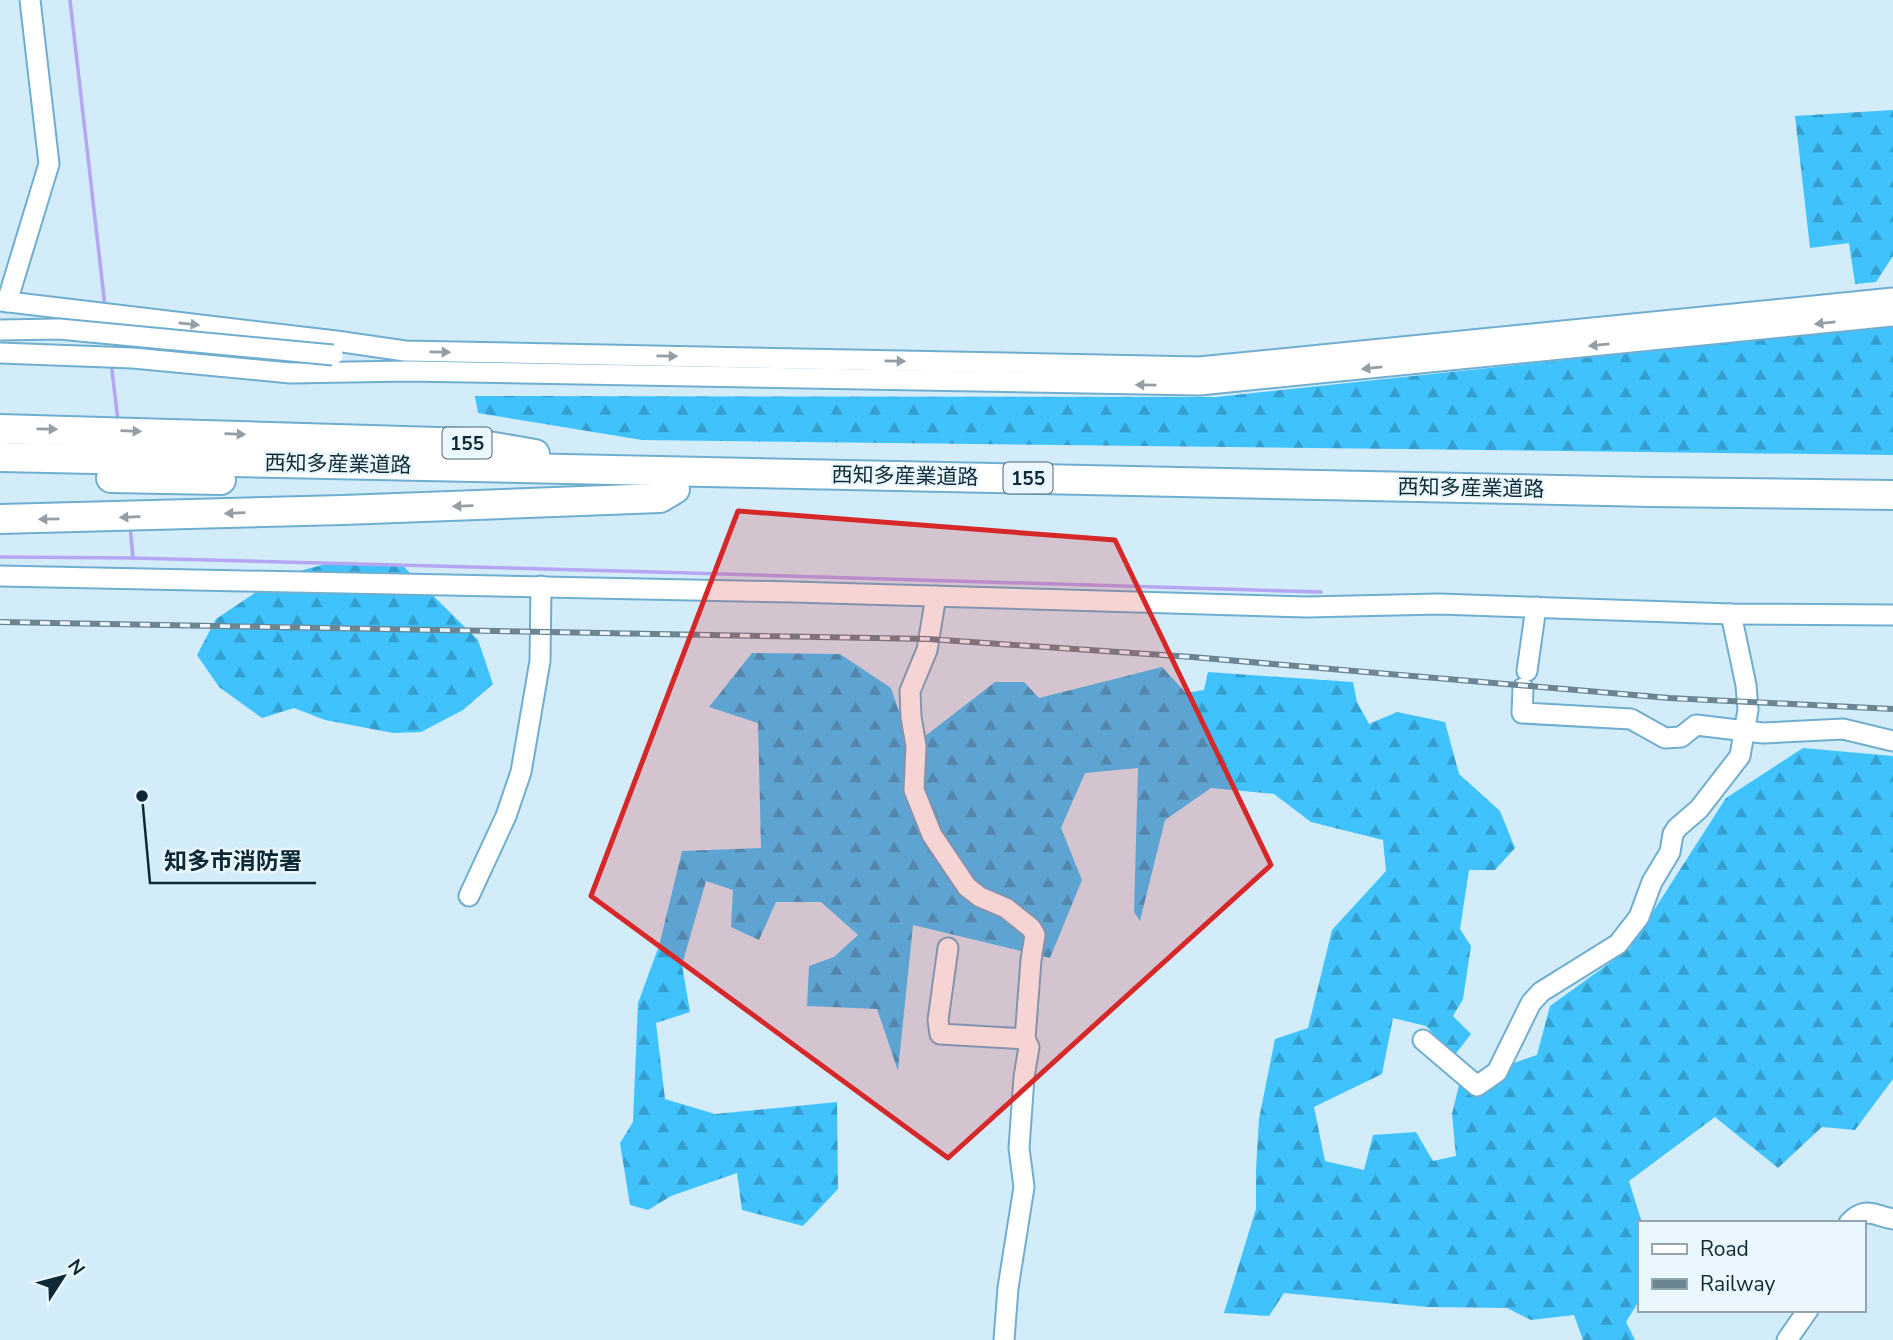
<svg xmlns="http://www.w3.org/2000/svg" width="1893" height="1340" viewBox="0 0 1893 1340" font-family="'Nunito Sans','Noto Sans JP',sans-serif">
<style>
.forest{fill:url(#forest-firs)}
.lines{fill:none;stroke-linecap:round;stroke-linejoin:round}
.stream{stroke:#b4a6f3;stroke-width:3.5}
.minor-casing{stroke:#6faecf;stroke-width:23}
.highway-casing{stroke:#6faecf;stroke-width:32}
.minor{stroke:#fff;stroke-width:19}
.highway{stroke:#fff;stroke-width:28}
.rail-casing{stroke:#6b8593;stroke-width:6}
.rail{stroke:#ebf7fe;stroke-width:3.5;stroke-dasharray:10;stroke-linecap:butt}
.minor-bridge-casing{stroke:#6faecf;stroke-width:23;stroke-linecap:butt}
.minor-bridge{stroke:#fff;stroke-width:19}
.oneway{fill:#939fa5}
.marked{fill:#d62828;fill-opacity:0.2;stroke:#d62828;stroke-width:5;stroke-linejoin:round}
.labels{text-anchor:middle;stroke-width:5;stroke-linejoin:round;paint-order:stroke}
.shield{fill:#ebf7fe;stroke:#506772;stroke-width:2}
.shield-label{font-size:19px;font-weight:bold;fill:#0e2936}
.street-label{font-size:21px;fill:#0e2936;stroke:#ebf7fe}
.leader{fill:none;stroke:#0e2936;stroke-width:2.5}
.callout-dot{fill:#0e2936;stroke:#ebf7fe;stroke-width:2.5}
.callout-label{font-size:23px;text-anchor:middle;font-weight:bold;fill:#0e2936;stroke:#ebf7fe;stroke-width:5;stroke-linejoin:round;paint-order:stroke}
</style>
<defs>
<pattern id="forest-firs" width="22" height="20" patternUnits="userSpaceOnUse" patternTransform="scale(1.75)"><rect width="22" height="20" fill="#40c3fd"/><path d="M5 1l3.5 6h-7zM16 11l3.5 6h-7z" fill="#349ece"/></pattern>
</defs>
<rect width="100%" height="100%" fill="#d3ecfa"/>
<!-- forest -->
<g class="forest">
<polygon points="1893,110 1893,256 1876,282 1855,284 1849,243 1810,248 1795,116"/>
<polygon points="1893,325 1893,455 642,440 478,413 475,396 1216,397"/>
<polygon points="334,562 402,565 478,640 493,684 463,710 421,732 393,733 325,720 294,708 262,718 219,687 197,655 216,619 280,576"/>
<polygon points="752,653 840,654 891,688 911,747 995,682 1024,682 1039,698 1162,667 1186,693 1204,690 1208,672 1353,682 1357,702 1369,724 1397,712 1445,722 1459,774 1500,811 1515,848 1495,870 1469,870 1460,929 1471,946 1463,999 1453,1016 1471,1034 1454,1056 1426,1026 1393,1018 1382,1074 1314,1107 1325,1161 1364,1170 1373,1135 1416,1132 1433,1161 1456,1156 1452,1114 1460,1081 1537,1055 1550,1006 1629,949 1726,798 1803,748 1893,756 1893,1079 1855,1130 1822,1127 1778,1168 1715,1117 1629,1181 1642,1223 1639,1223 1639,1301 1626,1322 1635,1340 1583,1340 1574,1315 1531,1320 1507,1308 1427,1307 1284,1293 1269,1316 1224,1313 1256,1209 1256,1169 1259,1119 1275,1039 1308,1028 1332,930 1386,871 1383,840 1311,822 1274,794 1211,788 1165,820 1140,921 1134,912 1138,768 1085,773 1061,828 1082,880 1050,958 913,925 898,1071 877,1009 807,1006 809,966 834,957 858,935 821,902 776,902 759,940 731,927 733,890 706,881 682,965 690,1012 656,1023 665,1099 715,1114 837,1102 838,1189 803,1226 742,1210 737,1173 671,1196 648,1210 630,1205 620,1143 633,1122 638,1003 659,946 682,851 761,848 758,723 709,707"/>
</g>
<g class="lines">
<!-- stream -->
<g class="stream">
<polyline points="70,0 105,306"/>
<polyline points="111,362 118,421"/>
<polyline points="130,526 133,558"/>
<polyline points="0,557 133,558 655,572 1321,592"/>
</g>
<!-- minor casing -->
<g class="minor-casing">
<g id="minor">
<polyline points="0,301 336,341 405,351 1199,367 1893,298"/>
<polyline points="7,302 49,164 30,0"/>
<polyline points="0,353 133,358 290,373 410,371 1199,385 1893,316"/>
<polyline points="0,576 793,592 1307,607 1439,604 1731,614 1893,615"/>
<polyline points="936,596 927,650 910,691 911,717 916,746 914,790 932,835 967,887 980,897 1006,908 1031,928 1035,935 1031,960 1025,1039 1029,1047 1024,1077 1019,1148 1024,1187 1008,1288 1004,1340"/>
<polyline points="1527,671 1536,607"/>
<polyline points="1523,688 1522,713 1631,719 1665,738 1681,737 1696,725 1763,733 1843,729 1893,741"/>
<polyline points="469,896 506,816 521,772 540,661 541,586"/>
<polyline points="948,948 938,1020 940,1034 1025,1039"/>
<polyline points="1423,1040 1477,1086 1497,1072 1531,1003 1541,992 1618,944 1639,917 1652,882 1670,852 1673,834 1677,828 1699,809 1740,756 1748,710 1746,685 1731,614"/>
<path d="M1849,1223C1865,1206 1873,1215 1893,1219"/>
<polyline points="1787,1340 1808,1310"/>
</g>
</g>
<!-- highway casing -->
<g class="highway-casing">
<g id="highway">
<polyline points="0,429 471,443 535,454"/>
<polyline points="0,457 1652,492 1893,495"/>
<polyline points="111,478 221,480"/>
<polyline points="0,519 343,510 660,498 675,489"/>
</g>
</g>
<!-- minor -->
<use href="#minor" class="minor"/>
<!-- highway -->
<use href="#highway" class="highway"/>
<!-- rail casing -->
<g class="rail-casing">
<polyline id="rail" points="0,622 928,639 1192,657 1669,698 1893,709"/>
</g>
<!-- rail -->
<use href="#rail" class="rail"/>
<!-- minor-bridge casing -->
<g class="minor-bridge-casing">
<polyline id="minor-bridge" points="0,330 59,329 333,355"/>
</g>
<!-- minor-bridge -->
<use href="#minor-bridge" class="minor-bridge"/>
</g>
<!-- one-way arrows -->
<defs><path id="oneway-solid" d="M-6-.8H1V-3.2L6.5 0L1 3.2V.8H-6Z" transform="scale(1.75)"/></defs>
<g class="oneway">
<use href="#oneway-solid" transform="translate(1825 323) rotate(174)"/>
<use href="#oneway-solid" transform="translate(189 324) rotate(6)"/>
<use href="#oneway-solid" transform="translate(1599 345) rotate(174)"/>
<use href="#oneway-solid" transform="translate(440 352) rotate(1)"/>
<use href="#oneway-solid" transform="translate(667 356) rotate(1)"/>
<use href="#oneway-solid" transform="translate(895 361) rotate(1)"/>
<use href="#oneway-solid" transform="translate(1372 368) rotate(174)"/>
<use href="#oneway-solid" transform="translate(1146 385) rotate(-179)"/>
<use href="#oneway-solid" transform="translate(47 429) rotate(1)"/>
<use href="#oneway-solid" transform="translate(131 431) rotate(2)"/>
<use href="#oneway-solid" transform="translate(235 434) rotate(2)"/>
<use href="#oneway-solid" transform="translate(463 506) rotate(178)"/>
<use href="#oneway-solid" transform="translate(235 513) rotate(178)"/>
<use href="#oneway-solid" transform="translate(130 517) rotate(178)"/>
<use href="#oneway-solid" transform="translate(49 519) rotate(179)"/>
</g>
<!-- marked area -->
<path class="marked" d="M738,511L1115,540L1271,865L948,1158L591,896Z"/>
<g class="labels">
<!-- shield labels -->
<g class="shield">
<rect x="442.5" y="427.5" width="49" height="31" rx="5"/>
<rect x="1003.5" y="462.5" width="49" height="31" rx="5"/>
</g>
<g class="shield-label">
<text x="467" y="450">155</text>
<text x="1028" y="485">155</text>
</g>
<!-- street labels -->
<g class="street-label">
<text transform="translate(338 464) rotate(1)" y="7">西知多産業道路</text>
<text transform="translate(905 476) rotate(1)" y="7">西知多産業道路</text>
<text transform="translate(1471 488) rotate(1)" y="7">西知多産業道路</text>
</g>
</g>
<!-- callouts -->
<path class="leader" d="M142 796L150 883H316"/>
<circle class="callout-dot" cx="142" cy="796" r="7"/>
<g class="callout-label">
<text x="233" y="869">知多市消防署</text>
</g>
<!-- legend -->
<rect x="1638" y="1221" width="228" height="91" fill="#ebf7fe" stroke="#93a5ae" stroke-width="2"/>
<rect x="1652" y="1244" width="35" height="10" fill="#ffffff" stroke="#93a5ae" stroke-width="2"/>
<text x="1700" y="1256" font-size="21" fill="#0e2936">Road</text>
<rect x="1652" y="1279" width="35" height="10" fill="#6b8593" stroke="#93a5ae" stroke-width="2"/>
<text x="1700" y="1291" font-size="21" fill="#0e2936">Railway</text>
<!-- north arrow -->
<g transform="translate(63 1277) rotate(54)" stroke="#ebf7fe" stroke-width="5" paint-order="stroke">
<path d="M0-5L12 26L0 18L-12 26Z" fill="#0e2936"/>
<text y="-10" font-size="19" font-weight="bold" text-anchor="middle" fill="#0e2936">N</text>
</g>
</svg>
